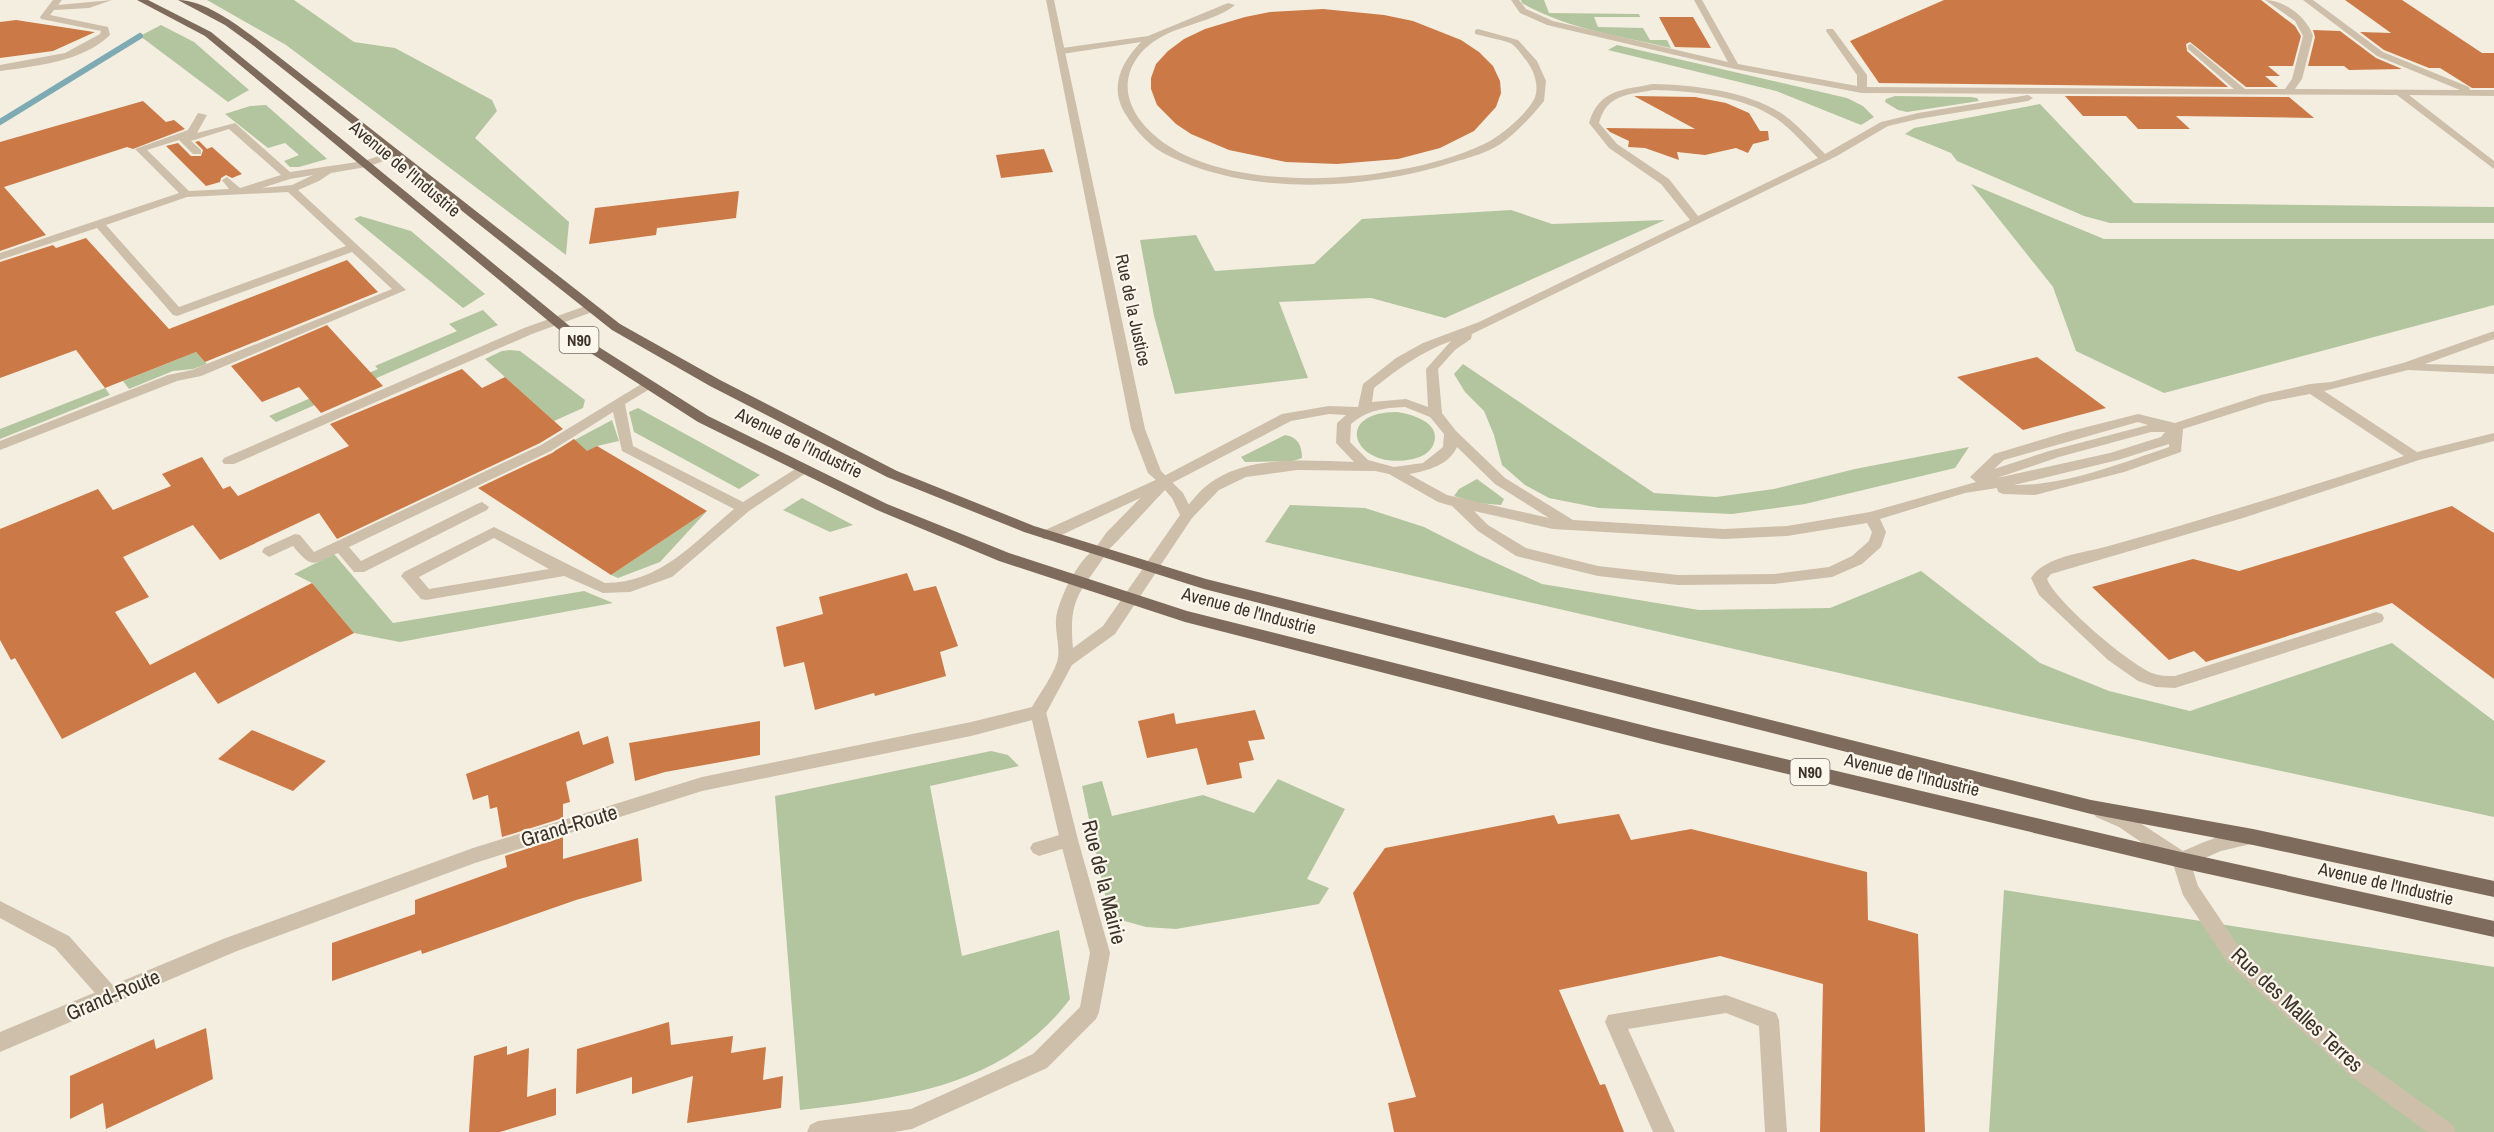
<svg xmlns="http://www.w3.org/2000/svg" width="2494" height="1132" viewBox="0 0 2494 1132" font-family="'Archivo Narrow',sans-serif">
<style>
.green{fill:#b3c59f}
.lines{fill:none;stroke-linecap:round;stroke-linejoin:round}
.stream{stroke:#7daab3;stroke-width:6}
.building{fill:#cb7947}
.service{fill:#cebfab;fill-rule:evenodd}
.minor{fill:#cebfab;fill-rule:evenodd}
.tertiary{fill:#cebfab;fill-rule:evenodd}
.primary{fill:#7e6b5b;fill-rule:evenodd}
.labels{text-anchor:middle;stroke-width:4.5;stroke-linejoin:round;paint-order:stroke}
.shield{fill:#fbf7ed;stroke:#756d64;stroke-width:1.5}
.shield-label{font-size:16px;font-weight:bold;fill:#3b322a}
.street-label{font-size:18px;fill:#3b322a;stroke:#fbf7ed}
.near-street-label{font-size:21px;fill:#3b322a;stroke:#fbf7ed}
</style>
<rect width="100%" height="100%" fill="#f4eee0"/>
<!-- green -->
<g class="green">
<polygon points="207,0 294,0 354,42 395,48 492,100 497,111 475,138 569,222 566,255 286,45"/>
<path d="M1521,0H1544L1549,13L1639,14L1640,17H1594L1598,27L1643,28L1650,40H1667L1671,48C1621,36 1567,29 1522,3Z"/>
<polygon points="161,25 194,42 249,90 228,102 140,36"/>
<polygon points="1617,45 1847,98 1863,106 1874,117 1861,125 1776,91 1608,50"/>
<polygon points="1895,96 1970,97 1977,98 1979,101 1907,112 1898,110 1885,102 1886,99"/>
<polygon points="2040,104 2134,203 2494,207 2494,223 2110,223 2084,216 1957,161 1951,153 1905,134 1914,128"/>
<polygon points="266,105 324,156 327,159 299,167 290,167 284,161 299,155 285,143 268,148 225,114 250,106"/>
<polygon points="1971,184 2104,239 2494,239 2494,305 2164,393 2076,351 2053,287"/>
<polygon points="1511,210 1552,224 1665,220 1445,318 1371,298 1279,302 1308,378 1175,394 1154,316 1140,240 1196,235 1215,271 1314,264 1362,219"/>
<polygon points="360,216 411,231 485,294 463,308 354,219"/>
<polygon points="483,310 498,325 276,422 269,416 378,369 375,366 457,331 449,324"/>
<polygon points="510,350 520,351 585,400 583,408 554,421 485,359 502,351"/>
<polygon points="196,352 207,364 193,369 173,371 129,389 123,381"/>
<polygon points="1463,364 1654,493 1716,497 1774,489 1855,469 1969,447 1955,468 1805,504 1732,514 1599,508 1549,498 1525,485 1502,465 1494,435 1484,411 1465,392 1454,374"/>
<polygon points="105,388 110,395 0,439 0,429"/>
<polygon points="638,408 760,475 739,489 634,432 629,412"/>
<path d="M1397,412C1411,414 1441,422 1434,443C1431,452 1422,457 1413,459C1355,472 1330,412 1397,412Z"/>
<polygon points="612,420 619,441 597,446 571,461 554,451"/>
<path d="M1285,435C1298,437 1302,446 1302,458L1293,461L1245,462L1241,457Z"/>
<polygon points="1477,479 1504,499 1501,505 1477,503 1454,496 1459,489"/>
<polygon points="802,498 853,525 830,532 783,510"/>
<polygon points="1290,505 1365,508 1424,527 1479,555 1542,584 1699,610 1830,608 1921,571 2040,663 2109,691 2190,711 2392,643 2494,721 2494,817 2063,724 1265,542"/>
<polygon points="707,511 660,562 618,578 611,575"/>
<polygon points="334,554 393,623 584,591 613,603 400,642 354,633 312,583 294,574"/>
<path d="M991,751L1008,755L1019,766L930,786L962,956L1059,930L1070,999C1004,1087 902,1098 800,1110L775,796Z"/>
<polygon points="1278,779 1345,809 1307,879 1329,888 1319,904 1176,929 1146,927 1121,920 1108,909 1082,786 1102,781 1112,816 1203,795 1254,813"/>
<polygon points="2004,890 2494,967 2494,1132 1989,1132"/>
</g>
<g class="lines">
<!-- stream -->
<polyline class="stream" points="0,122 140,36"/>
</g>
<!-- building -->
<g class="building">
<polygon points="1944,0 2261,0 2295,26 2301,36 2293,66 2268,66 2280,76 2265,76 2278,87 2246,87 2190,42 2186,44 2187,51 2228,87 1879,83 1850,41"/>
<polygon points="2345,0 2402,0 2482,53 2494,53 2494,88 2472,88 2440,68 2429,68 2384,50 2360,32 2391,33"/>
<polygon points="1323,9 1384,15 1413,21 1461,40 1479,52 1493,66 1500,81 1501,93 1496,107 1474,131 1440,148 1398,159 1337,164 1286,162 1229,150 1191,134 1176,124 1157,105 1151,89 1151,78 1156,64 1168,51 1184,39 1205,29 1245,17 1270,12"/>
<polygon points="1659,17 1693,17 1711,48 1675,47"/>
<polygon points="16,20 94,32 95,32 53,51 0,58 0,22"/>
<polygon points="2313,30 2340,31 2376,58 2402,69 2349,70 2344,66 2308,66 2315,37"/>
<polygon points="1634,96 1695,97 1726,103 1749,113 1760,131 1768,131 1769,140 1753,144 1748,153 1736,148 1705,155 1677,152 1679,160 1645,148 1628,147 1629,141 1610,132 1606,128 1695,129"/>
<polygon points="2065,96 2289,97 2314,118 2176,116 2190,129 2138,129 2126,116 2083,116"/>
<polygon points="143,101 166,122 174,120 185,129 133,149 127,147 4,187 46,235 0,251 0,142"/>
<polygon points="199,141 207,149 212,147 242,174 232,178 226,175 221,178 220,182 206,186 166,146 178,143 191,156 201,156 203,150 195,142"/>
<polygon points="1044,149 1053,172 1001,178 996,155"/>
<polygon points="739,191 736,218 657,228 656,235 589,244 595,208"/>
<polygon points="86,238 169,329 347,260 378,292 205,362 196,352 105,388 76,350 0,378 0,262 53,245 56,248"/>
<polygon points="327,325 383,386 321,413 299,387 262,402 231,366"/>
<polygon points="2037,357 2106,408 2023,430 1957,377"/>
<polygon points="462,369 482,388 505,377 563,429 540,443 337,539 319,513 220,560 193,525 123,557 149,597 115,612 150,665 312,583 354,633 218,704 195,672 62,739 15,658 11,660 0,640 0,529 98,489 113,510 171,486 162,474 202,457 223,489 230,486 238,496 349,446 330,424"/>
<polygon points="574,439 587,451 597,446 707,511 611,575 478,488 552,453"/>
<polygon points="2452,506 2494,533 2494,679 2392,603 2206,662 2194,651 2169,660 2092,587 2193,559 2239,571"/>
<polygon points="907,573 914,591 936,586 958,646 940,652 946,676 875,696 874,693 815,710 804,662 784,667 776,627 823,614 819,597"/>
<polygon points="1255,710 1265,739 1248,741 1254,760 1239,763 1242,778 1207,785 1197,748 1147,758 1138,721 1174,713 1176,724"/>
<polygon points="760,721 760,755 665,772 635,781 629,743"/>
<polygon points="252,730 326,761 293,791 218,759"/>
<polygon points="579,731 583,745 608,736 614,763 566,782 570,802 563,804 563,818 502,837 497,807 490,809 488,795 473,800 466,774"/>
<polygon points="1619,814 1631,840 1691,829 1867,872 1868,920 1918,934 1925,1132 1820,1132 1823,984 1720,956 1559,990 1600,1085 1605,1084 1624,1132 1394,1132 1388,1103 1416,1097 1353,893 1385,848 1554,815 1558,824"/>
<polygon points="563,837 563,859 638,838 642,881 576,900 422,954 421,950 332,981 332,943 415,914 415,900 507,867 505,856"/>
<polygon points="669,1022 671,1045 733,1036 731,1053 766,1047 763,1080 783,1076 781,1108 687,1123 693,1076 632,1094 632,1077 576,1094 577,1049"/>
<polygon points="206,1028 213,1079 106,1129 103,1103 70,1119 70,1076 154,1039 156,1049"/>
<polygon points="507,1046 507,1055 529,1048 527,1097 556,1088 556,1115 500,1132 469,1132 474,1056"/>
</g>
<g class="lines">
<!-- service -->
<g class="service">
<path d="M53,0H62L58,5L112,0L89,8L54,10L50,15L108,27L110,35C82,62 36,66 0,71V65L65,53L100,34L101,31L41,19L40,17Z"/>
<path d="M1511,0H1519L1526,9L1553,21L1728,62L1694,0H1702L1738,64L1857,86V75L1826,31L1827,29H1833L1867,75V87L2234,89L2188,49V45L2191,44L2245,89H2285L2292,79L2303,36L2295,21L2265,0C2284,0 2307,17 2313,36L2302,79L2295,89L2460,90L2377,56L2303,0H2313L2383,52L2469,87L2470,90H2494V96L2409,95L2494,161V169L2397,95L1862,93L1735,69L1547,25L1520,13Z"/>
<path d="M1228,3L1235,5C1209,26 1165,24 1140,54C1123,75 1124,98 1140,120C1202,203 1407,185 1490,141C1503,134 1526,114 1533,101C1541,89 1534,69 1525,59C1521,54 1516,46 1510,43C1499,39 1486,37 1475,34V30L1478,29L1518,40L1537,61L1546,81L1544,101C1532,116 1517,132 1502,143C1487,153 1468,158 1451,163C1367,190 1250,196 1169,156C1151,148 1136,131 1126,115C1109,88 1120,64 1141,42L1062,54L1057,51L1062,48L1148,36Z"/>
<path d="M1653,84C1694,85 1749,91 1784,115C1799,126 1812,141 1825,154L1881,122L1918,113L2028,95L2033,98L2028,101L1918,119L1888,126L1837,156L1472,334L1471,339L1455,350L1438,369L1442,413L1456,431L1505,478L1573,520L1724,529L1787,526L1870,512L1976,482L1970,477L1994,454L2067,432L2138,414L2175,423L2261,395L2310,384L2331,382L2403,363L2494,331V339L2425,364L2494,366V374L2408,370L2324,391L2417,452L2494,433V441L2419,460L2243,518L2051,574L2047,579C2056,602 2128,663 2152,673C2159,676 2167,676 2175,676L2376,612L2382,614L2384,618L2382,622L2175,688L2156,687L2138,681L2108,660L2039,595L2031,578C2044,557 2082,553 2105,547C2206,519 2305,488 2404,456L2310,394L2268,402L2183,429L2181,452L2124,472L2035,495L2003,494L1998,492L1997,488L1965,493L1880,519L1886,532L1881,547L1862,564L1832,577L1774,584L1678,585L1598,576L1516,556L1478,531L1452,506L1438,502L1389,474L1375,471L1297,470L1246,477L1219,490L1192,518H1182L1180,515L1182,512C1193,500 1202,487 1216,479C1255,455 1310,461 1354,462L1336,443L1337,423L1346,415L1329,414L1291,421L1170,484L1053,539H1043L1041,535L1043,531L1160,478L1282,414L1329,406L1358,407L1363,384L1396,358L1423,343L1479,322L1690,220L1661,184L1609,148L1589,123C1599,89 1623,90 1653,84ZM1653,90C1693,91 1744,96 1777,119C1792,130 1805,145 1818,158L1698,216L1669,179L1617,144L1599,123C1607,94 1627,95 1653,90ZM1451,341L1426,369L1428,407L1406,399L1372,402L1374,388C1399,368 1421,352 1451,341ZM1405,407L1430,417L1444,434L1443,447L1423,463L1394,467L1368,460L1350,442L1351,424C1368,410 1383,408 1405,407ZM2138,422L2148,425L2049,451L1994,469L2004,460ZM2151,432H2165L2161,437L2110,453L1997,478L2059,457ZM2169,444V447C2122,463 2064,486 2014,485L2118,460ZM1457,447L1495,484L1549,518L1447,495L1409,474C1427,471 1449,465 1457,447ZM1474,511L1553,529L1724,539L1787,536L1867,523L1872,532L1869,541L1852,556L1829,567L1774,574L1678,575L1598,566L1526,548L1488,525Z"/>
<path d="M198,113L207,115L197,133L235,123L290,172L364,161L391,152H399V156L366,167L331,173L319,181L298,190L406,290L201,376L177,381L0,450V441L168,375L192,370L392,289L352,252L177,316L173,315L97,228L0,260V253L179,193L135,149L188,130ZM229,129L281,175L240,188L227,177L222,180L229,189L189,191L147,150L179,140L193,154H201V150L191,141ZM313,175L292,185L262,188L290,179ZM288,192L346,246L179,307L106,225L187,197Z"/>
<polygon points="591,304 597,308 595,311 532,334 234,464 224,464 222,461 224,458 524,328"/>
<path d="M648,380L654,384L653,387L625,404L633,446L743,502L800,466L805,465L812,469L749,511L672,577L630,592L603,593L564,576L426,600L421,599L401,576L404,572L494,527L605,583C661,583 694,542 734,509L622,451L613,412L551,451L349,547L361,561L477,504L482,502L489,507L487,510L364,572H354L338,553C312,565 312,569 293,546L269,557L262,552L264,548L295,534L300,535L314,552L541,445ZM494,538L549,569L429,589L419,577Z"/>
<polygon points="1069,832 1075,835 1078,840 1075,845 1039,856 1033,853 1030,848 1033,843"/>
<polygon points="1726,995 1776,1013 1779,1020 1787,1132 1765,1132 1759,1026 1726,1013 1628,1029 1675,1132 1653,1132 1605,1022 1608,1015"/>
</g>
<!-- minor -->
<g class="minor">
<path d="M1046,0H1054L1145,429L1161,471L1183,493L1194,515L1156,572L1151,573L1143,568L1180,515L1172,498L1165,490C1156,499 1105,556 1100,557L1093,552L1106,533L1157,481L1148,473L1131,429Z"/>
<polygon points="1038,706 1044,707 1046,712 1078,840 1110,953 1099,1012 1096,1019 1047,1068 912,1129 894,1132 807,1132 810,1125 818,1121 911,1109 1033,1054 1080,1007 1090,953 1060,840 1030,712 1032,707"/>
<polygon points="0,901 69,936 117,990 120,996 117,1002 110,1005 103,1002 55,948 0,918"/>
</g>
<!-- tertiary -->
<g class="tertiary">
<path d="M1100,547L1107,552C1082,592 1068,595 1073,648L1103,626L1146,564H1156L1159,568L1115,634L1072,665L1044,717L971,736L702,791L475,863L237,951L0,1052V1032L223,939L473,848L702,777L971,722L1032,707C1040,693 1052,677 1057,662C1061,650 1055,633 1056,620C1057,601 1081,552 1100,547Z"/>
<path d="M2102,805L2131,817L2183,851C2202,843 2240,825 2259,832L2262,837L2259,842L2221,851L2191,864L2198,886L2241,950L2365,1062L2453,1125L2456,1132H2427L2351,1076L2227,962L2183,895L2173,864L2119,827L2096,817L2093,812L2096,807Z"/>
</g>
<!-- primary -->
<g class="primary">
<polygon points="137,0 148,0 211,32 583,337 708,416 887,504 1009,553 1187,611 1658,729 2181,852 2494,921 2494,937 2181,868 1658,743 1185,622 999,561 877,510 698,422 575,343 205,36"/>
<path d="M178,0C205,0 239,26 260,42L620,324L720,380L897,471L1034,526L1206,579L2091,800L2253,829L2494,881V897L2253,845L2091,814L1204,589L1024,532L887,477L710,386L612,330L254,46L225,25Z"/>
</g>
</g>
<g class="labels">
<!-- shield labels -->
<g class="shield">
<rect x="559.5" y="327" width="39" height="26" rx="4.5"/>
<rect x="1790.5" y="759" width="39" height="26" rx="4.5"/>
</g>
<g class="shield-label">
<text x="579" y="346">N90</text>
<text x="1810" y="778">N90</text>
</g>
<!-- street labels -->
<g class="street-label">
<text transform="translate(405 169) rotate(40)" y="6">Avenue de l'Industrie</text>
<text transform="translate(1133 310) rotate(78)" y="6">Rue de la Justice</text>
<text transform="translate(799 443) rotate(26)" y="6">Avenue de l'Industrie</text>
<text transform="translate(1249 611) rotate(15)" y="6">Avenue de l'Industrie</text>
<text transform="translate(1912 775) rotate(13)" y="6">Avenue de l'Industrie</text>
<text transform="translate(2386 884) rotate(13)" y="6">Avenue de l'Industrie</text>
</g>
<!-- near-street labels -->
<g class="near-street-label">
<text transform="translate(569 826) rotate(-17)" y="7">Grand-Route</text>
<text transform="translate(1104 882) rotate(76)" y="7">Rue de la Mairie</text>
<text transform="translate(113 995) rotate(-23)" y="7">Grand-Route</text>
<text transform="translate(2297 1010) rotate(43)" y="7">Rue des Malles Terres</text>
</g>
</g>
</svg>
